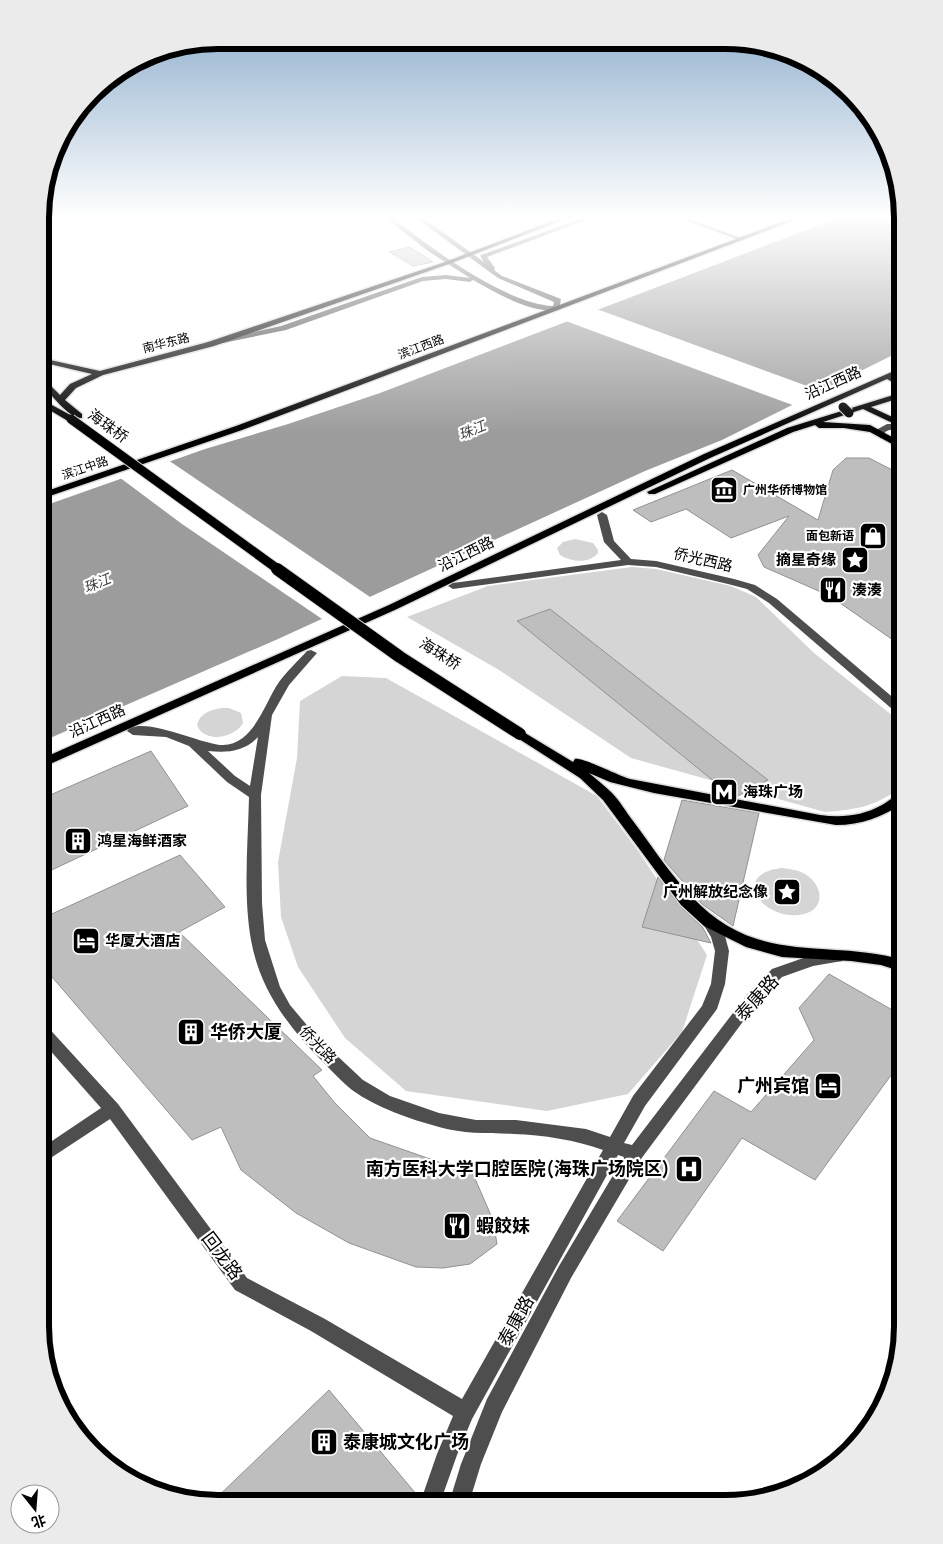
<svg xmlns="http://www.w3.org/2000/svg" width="943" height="1544" viewBox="0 0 943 1544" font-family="Manrope,'Noto Sans SC',sans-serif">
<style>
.green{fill:#d5d5d5}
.water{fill:#9c9c9c}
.pier{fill:#fff}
.building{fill:#bebebe;stroke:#929292}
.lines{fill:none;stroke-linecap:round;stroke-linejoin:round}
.major-casing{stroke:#dbdbdb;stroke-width:3}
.minor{fill:#4e4e4e;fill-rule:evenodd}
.major{fill:#000;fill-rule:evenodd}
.major-bridge-far1-casing{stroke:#dbdbdb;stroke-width:11;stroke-linecap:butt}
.major-bridge-casing{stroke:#dbdbdb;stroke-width:14;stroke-linecap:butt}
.major-bridge-far1{stroke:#000;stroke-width:9}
.major-bridge{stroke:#000;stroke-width:12}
.labels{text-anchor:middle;stroke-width:4.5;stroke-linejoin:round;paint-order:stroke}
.far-street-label{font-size:12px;fill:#000;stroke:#fff}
.far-poi-label{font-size:12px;font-weight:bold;fill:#000;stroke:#fff;text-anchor:start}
.far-water-label{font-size:14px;font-style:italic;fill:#3d3d3d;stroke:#fff}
.street-label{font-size:15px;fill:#000;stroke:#fff}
.poi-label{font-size:15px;font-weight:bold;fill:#000;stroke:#fff;text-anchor:start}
.near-street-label{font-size:18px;fill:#000;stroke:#fff}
.near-poi-label{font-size:18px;font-weight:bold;fill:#000;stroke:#fff;text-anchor:start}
.rim{fill:none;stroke:#000;stroke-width:6}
</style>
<rect width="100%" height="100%" fill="#fff"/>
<!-- green -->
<g class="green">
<path d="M575,539L593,543L598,550V553C589,564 571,562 560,555L557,548L563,542Z"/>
<path d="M632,567L656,569L731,586L756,597L814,653L903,724V786C874,807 860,809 825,812L631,758L499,670L407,617L488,586Z"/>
<polygon points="342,676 386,678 597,796 639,852 707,955 682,1032 628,1094 547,1111 406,1091 345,1038 298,967 281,917 278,862 297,758 300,701"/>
<path d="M222,708H229L241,713L243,723C235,738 204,744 197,725C200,713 210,710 222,708Z"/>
<path d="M782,868C790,869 798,870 805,874C822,884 827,908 804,914C765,924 727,874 782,868Z"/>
</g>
<!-- water -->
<polygon class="water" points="838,218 903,218 903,350 722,440 645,471 278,639 41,742 41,507 205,449 288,424 380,393"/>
<!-- pier -->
<g class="pier">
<polygon points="594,308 826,393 798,407 563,320"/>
<polygon points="168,460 373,599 325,621 182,524 119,477"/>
</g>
<!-- building -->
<g class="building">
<polygon points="410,247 433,262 413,266 389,252"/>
<polygon points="846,458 869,458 902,475 891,482 903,489 903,647 830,596 764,567 758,555 789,516 731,538 686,509 651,522 633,510 732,470 818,520 833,470"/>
<polygon points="550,609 583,635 768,780 736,797 732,796 517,621"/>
<polygon points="151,751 188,806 41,875 41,799"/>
<polygon points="682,800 759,813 733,926 702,904 664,860"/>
<polygon points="180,855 225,907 179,932 322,1070 313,1076 334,1102 370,1138 473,1174 493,1220 497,1244 470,1264 443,1268 416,1267 349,1243 296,1213 241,1170 221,1127 192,1140 40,963 41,919"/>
<polygon points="658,877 680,906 703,928 711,943 642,927"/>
<polygon points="829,974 903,1016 903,1070 897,1067 815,1180 742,1138 663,1251 617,1221 714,1091 751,1112 814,1040 799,1008"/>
<polygon points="329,1390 417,1495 415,1503 211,1503"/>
</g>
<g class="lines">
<!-- major casing -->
<g class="major-casing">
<g id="major">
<path d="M560,218H568L449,264L214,346L103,375L76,388L65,400L82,414V418C69,419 50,393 41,383V376L60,395L70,384L92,374L41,362V358L100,371L208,342L445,262Z"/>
<polygon points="792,218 800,218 242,430 41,499 41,493 236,426"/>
<polygon points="903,367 903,372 894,376 903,382 903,388 887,379 710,458 397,609 41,768 41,759 389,605 704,454"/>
<polygon points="903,392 903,397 871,407 903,422 903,428 863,409 823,422 870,425 903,443 903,450 870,432 844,428 819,428 815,425 793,432 655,494 649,494 647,492 787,428"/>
<polygon points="41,399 74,417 75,419 68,421 41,405"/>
<path d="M520,730L573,762L575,759C582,757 619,776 630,779L820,815C842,818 862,816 882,805C889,801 895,795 903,793V803C883,817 861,825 836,825L654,793L610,782L589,773C597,780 605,786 612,793C620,801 626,812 633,821C667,866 698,921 757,939C804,954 853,945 903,960V972L881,965L851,961L782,957L746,947L704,926L681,905L603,800L580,778L516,737L514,734Z"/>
</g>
</g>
<!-- minor -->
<g class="minor">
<path d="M386,218H393C429,247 506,304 553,306L554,302L498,278L416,218H423L484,262L480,256L481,255L583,218H591L487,257L495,268L494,270L502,276L561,299L559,310C530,314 497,293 473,280L470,282L446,279L423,281L286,330L208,346V342L281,326L422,277L446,275L470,278L428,251Z"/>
<polygon points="678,218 686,218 744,239 739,240"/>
<polygon points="903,424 903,430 889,430 885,432 884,437 881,438 877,435 878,429 887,424"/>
<polygon points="602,512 607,515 614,541 631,559 656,561 734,579 755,585 777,599 903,706 903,716 899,715 769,603 747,589 728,584 656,567 628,565 453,589 448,586 453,583 621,560 604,542 597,515"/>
<path d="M311,650L317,653L289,685L272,715L261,795L262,903L265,940L280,987L290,1005L316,1036L363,1080L390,1096L439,1113L476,1120H516L586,1129L610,1137L633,1096L702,1006L711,984L715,951L711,937L702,922L704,918L709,917L714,918L725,936L729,951L725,984L717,1009L645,1106L624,1143L632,1145L749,992L772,969L812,955L837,951L842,953L844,957L842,961L813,966L782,977L759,1000L641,1159L571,1278L502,1412L481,1464L469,1503H449L461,1464L487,1399L559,1266L624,1157L618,1155L472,1419L457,1455L440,1503H420L437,1454L453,1416L311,1331L235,1290L110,1119L40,1165V1149L101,1108L40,1039V1022L45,1024L118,1104L247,1278L325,1319L462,1399L603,1150C576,1140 543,1135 514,1134C488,1133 464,1134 439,1127C410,1119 377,1108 352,1090C343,1083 334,1073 325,1064C290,1029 260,991 251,940C243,895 248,843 249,797L227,782L189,746L166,737L133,735L127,731C141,714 202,745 223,745C254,744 264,704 279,682C287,671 298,661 307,651ZM258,737L250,786L235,776L208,751C227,753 244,752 258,737Z"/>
</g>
<!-- major -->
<use href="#major" class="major"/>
<!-- major-bridge-far1 casing -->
<g class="major-bridge-far1-casing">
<g id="major-bridge-far1">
<polyline points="843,407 849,413"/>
<polyline points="71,419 279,570"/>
</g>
</g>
<!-- major-bridge casing -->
<g class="major-bridge-casing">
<polyline id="major-bridge" points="277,569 400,657 520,734"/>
</g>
<!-- major-bridge-far1 -->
<use href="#major-bridge-far1" class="major-bridge-far1"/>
<!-- major-bridge -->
<use href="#major-bridge" class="major-bridge"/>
</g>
<!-- sky -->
<linearGradient id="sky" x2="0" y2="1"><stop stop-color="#89aaca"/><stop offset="0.5" stop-color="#fff"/><stop offset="1" stop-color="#fff" stop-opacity="0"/></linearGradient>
<rect width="943" height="434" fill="url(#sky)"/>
<!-- icons -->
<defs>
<g id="museum-square" transform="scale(1.4375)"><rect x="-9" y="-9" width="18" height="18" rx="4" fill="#000" stroke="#fff"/><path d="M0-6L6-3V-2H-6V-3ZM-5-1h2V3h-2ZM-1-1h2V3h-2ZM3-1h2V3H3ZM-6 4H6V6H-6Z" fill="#fff"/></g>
<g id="shop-square" transform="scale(1.4375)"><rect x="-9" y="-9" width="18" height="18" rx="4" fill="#000" stroke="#fff"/><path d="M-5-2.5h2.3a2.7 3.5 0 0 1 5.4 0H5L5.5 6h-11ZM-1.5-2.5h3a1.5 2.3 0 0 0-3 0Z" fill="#fff"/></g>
<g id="sight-square" transform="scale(1.4375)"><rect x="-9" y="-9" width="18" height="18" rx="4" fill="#000" stroke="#fff"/><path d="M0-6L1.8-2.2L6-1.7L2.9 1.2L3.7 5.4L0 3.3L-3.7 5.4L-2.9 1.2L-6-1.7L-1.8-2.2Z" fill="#fff"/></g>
<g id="restaurant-square" transform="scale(1.4375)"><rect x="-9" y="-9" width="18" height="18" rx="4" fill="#000" stroke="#fff"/><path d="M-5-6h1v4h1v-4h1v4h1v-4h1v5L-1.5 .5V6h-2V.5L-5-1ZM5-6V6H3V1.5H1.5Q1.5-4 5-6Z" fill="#fff"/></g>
<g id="metro-square" transform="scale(1.4375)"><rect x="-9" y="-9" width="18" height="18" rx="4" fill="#000" stroke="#fff"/><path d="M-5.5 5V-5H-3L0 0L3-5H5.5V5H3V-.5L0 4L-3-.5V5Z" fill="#fff"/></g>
<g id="building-square" transform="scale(1.4375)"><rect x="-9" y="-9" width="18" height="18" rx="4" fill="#000" stroke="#fff"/><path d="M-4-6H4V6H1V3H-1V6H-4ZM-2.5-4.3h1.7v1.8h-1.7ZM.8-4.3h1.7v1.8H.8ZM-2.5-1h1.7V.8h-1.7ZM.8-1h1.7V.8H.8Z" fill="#fff"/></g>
<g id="hotel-square" transform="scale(1.4375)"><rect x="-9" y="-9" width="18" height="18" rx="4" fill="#000" stroke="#fff"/><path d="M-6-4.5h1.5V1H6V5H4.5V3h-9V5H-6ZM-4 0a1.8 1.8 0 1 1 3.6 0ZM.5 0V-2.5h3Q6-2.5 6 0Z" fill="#fff"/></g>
<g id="hospital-square" transform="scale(1.4375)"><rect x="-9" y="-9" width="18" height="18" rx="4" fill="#000" stroke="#fff"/><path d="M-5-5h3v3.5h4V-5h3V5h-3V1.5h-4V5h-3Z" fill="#fff"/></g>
</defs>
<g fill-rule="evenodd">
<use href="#museum-square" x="724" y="490"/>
<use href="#shop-square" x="873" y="536"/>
<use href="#sight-square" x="855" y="560"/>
<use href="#restaurant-square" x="833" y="590"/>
<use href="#metro-square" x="724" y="792"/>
<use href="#building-square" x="78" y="841"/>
<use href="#sight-square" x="787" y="892"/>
<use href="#hotel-square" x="86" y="941"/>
<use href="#building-square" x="191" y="1032"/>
<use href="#hotel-square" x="828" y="1086"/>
<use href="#hospital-square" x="689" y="1169"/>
<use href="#restaurant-square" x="457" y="1226"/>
<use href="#building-square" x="324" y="1442"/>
</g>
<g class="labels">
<!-- far-street labels -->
<g class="far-street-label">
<text transform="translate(166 343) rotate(-14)" y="4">南华东路</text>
<text transform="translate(421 347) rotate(-21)" y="4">滨江西路</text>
<text transform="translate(85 468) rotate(-19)" y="4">滨江中路</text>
</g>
<!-- far-poi labels -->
<g class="far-poi-label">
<text x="743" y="494">广州华侨博物馆</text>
<text x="854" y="540" text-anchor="end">面包新语</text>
</g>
<!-- far-water labels -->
<g class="far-water-label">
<text transform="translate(472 430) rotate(-22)" y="5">珠江</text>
<text transform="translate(97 583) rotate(-22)" y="5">珠江</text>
</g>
<!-- street labels -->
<g class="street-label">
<text transform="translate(833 383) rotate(-24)" y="5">沿江西路</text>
<text transform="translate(108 426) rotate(36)" y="5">海珠桥</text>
<text transform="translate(466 554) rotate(-26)" y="5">沿江西路</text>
<text transform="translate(703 560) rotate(13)" y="5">侨光西路</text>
<text transform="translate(440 654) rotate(32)" y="5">海珠桥</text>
<text transform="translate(97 721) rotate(-24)" y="5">沿江西路</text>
<text transform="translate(318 1045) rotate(46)" y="5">侨光路</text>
</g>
<!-- poi labels -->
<g class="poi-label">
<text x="836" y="565" text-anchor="end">摘星奇缘</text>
<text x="852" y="595">湊湊</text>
<text x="743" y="797">海珠广场</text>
<text x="97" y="846">鸿星海鲜酒家</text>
<text x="768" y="897" text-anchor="end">广州解放纪念像</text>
<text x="105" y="946">华厦大酒店</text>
</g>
<!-- near-street labels -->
<g class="near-street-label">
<text transform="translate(757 998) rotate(-48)" y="6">泰康路</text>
<text transform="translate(222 1256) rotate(53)" y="6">回龙路</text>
<text transform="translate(516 1321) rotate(-61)" y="6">泰康路</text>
</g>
<!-- near-poi labels -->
<g class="near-poi-label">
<text x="210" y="1038">华侨大厦</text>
<text x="809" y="1092" text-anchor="end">广州宾馆</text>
<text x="670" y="1175" text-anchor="end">南方医科大学口腔医院(海珠广场院区)</text>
<text x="476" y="1232">蝦餃妹</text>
<text x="343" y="1448">泰康城文化广场</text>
</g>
</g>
<!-- crop -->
<path d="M0 0H943V1544H0ZM218 49H725A169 169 0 0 1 894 218V1326A169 169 0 0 1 725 1495H218A169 169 0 0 1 49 1326V218A169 169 0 0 1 218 49Z" fill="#ebebeb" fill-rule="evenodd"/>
<path class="rim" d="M218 49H725A169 169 0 0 1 894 218V1326A169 169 0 0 1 725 1495H218A169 169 0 0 1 49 1326V218A169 169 0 0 1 218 49Z"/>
<!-- north arrow -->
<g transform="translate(35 1509) rotate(163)"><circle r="24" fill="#ffffff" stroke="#999999"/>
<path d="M0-4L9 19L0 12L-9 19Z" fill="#000000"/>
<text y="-8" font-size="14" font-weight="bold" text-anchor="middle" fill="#000000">北</text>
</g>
</svg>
